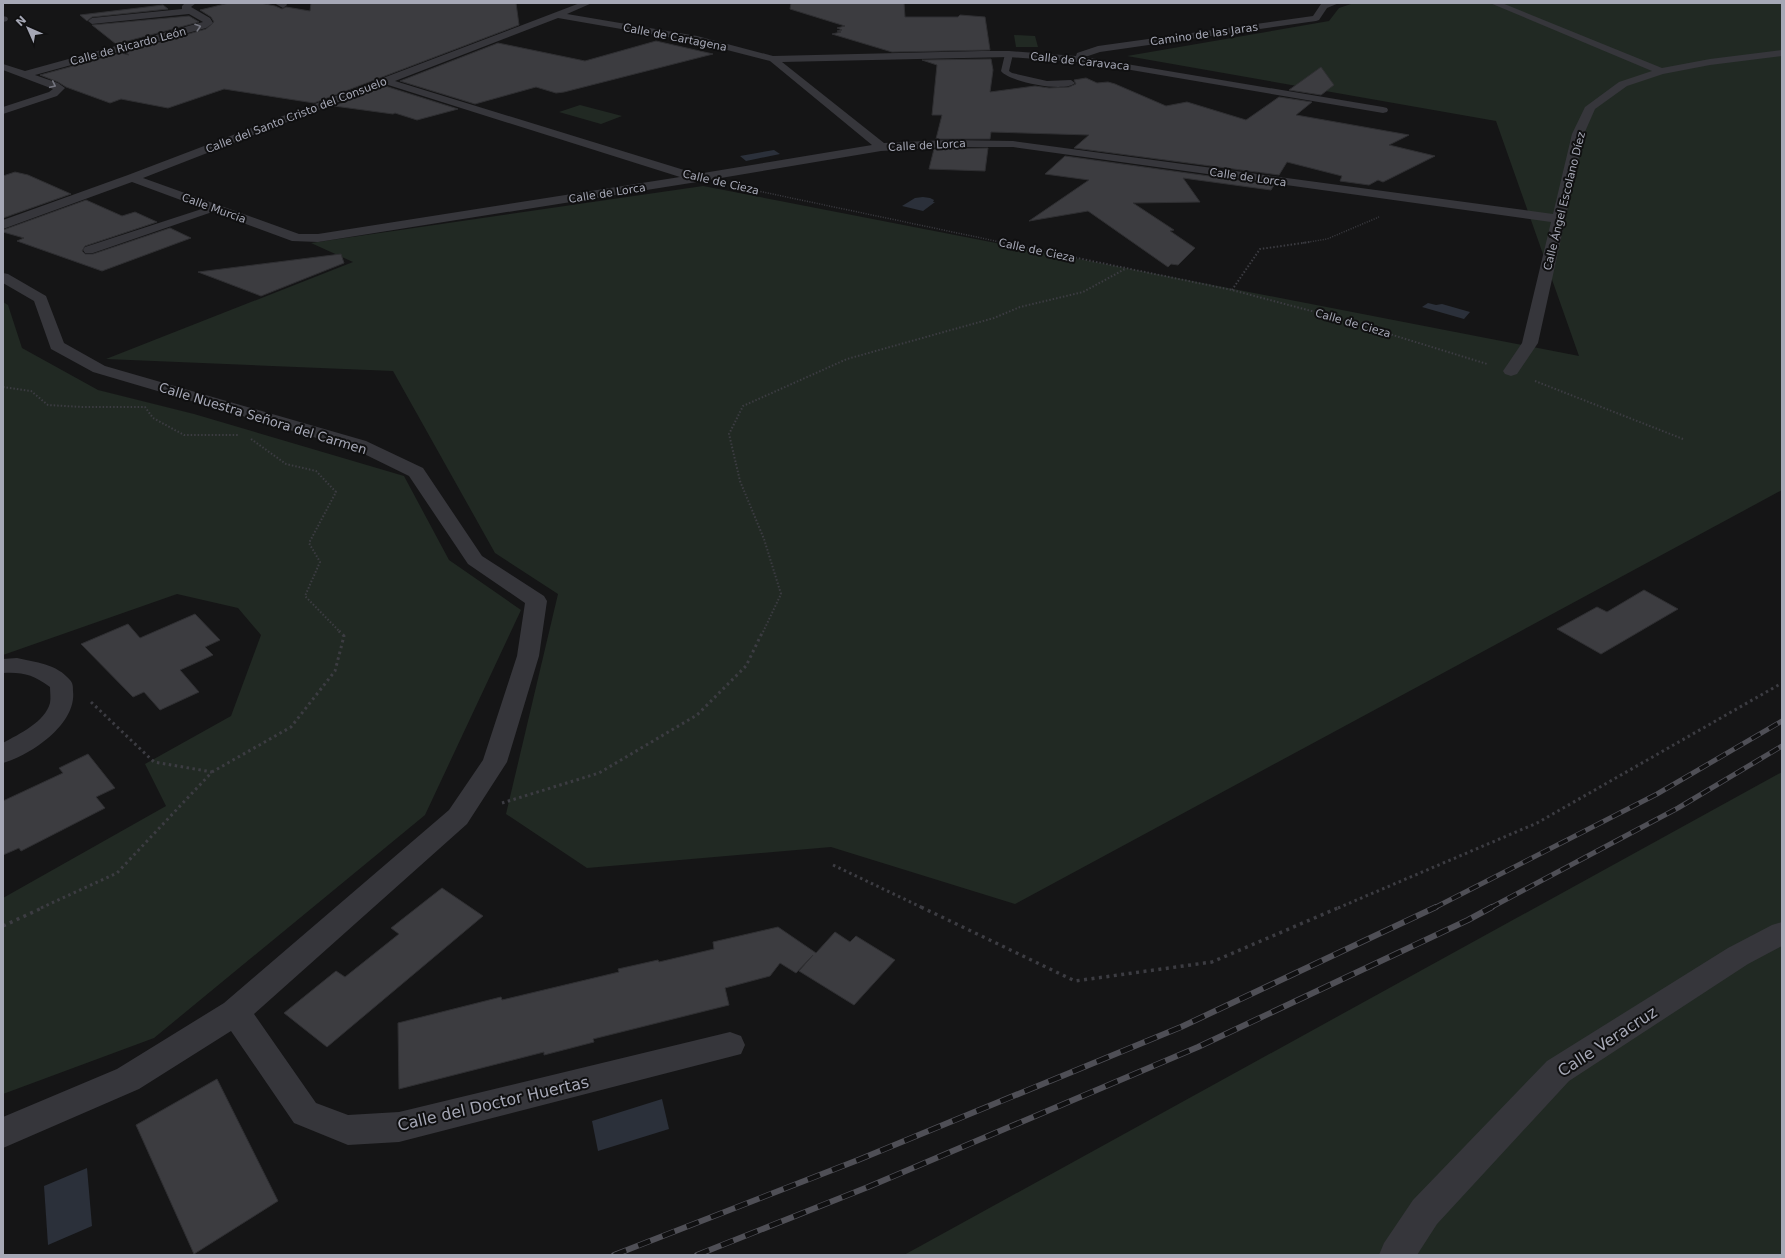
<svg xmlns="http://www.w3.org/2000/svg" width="1785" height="1258" viewBox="0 0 1785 1258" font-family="'DejaVu Sans',sans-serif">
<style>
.green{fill:#212923}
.water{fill:#2b303a}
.building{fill:#3c3c40;stroke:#2f2f32}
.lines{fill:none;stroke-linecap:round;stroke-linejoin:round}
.path-far3{stroke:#3c3c42;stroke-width:1.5;stroke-dasharray:1 1.5;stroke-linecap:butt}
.path-far2{stroke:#3c3c42;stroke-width:2;stroke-dasharray:1.5 2;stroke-linecap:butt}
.path-far1{stroke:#3c3c42;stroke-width:3;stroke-dasharray:2.5 3.5;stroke-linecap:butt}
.path{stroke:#3c3c42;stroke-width:3.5;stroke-dasharray:3 4.5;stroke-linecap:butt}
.lane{fill:#36363b;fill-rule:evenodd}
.street{fill:#36363b;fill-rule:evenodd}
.rail-far1-casing{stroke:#4f4f56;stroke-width:5}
.rail-casing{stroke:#4f4f56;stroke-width:6}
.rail-far1{stroke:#101011;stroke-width:3.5;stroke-dasharray:10;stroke-linecap:butt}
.rail{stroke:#101011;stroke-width:4.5;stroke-dasharray:13;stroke-linecap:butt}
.oneway{stroke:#74757f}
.labels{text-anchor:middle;stroke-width:4;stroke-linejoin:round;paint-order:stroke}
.far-street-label{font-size:11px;fill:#a6a8b6;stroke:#101011}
.street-label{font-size:13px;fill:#a6a8b6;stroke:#101011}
.near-street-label{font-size:16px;fill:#a6a8b6;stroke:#101011}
</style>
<rect width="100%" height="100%" fill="#151516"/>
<!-- green -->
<g class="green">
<polygon points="1354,3 1782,3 1782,490 1015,904 831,847 587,868 506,814 558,594 495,553 393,371 106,359 353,262 311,243 703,186 1579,356 1496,121 1127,56 1329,21 1339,8"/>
<polygon points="1014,35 1035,36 1038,47 1016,47"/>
<polygon points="580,105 622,116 601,124 559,112"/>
<polygon points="3,302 8,305 22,348 98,390 194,414 404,476 449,560 521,610 425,815 154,1038 3,1094 3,898 166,806 145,764 231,716 261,635 238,608 177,594 3,655"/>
<polygon points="1782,772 1782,1255 904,1255"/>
</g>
<!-- water -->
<g class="water">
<polygon points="774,150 780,154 746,161 740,156"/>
<polygon points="923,197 930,198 934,200 933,202 935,202 923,211 902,206 915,198"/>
<polygon points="1428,303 1436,305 1442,304 1470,312 1464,319 1422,307"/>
<polygon points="662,1099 669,1129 598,1151 592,1121"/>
<polygon points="87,1168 92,1226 48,1245 44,1186"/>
</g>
<!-- building -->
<g class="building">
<polygon points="229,3 260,3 275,6 282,9 286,7 310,11 311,3 516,3 519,25 314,103 224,89 168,108 121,99 110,103 66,87 58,82 40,75 121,53 129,55 125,52 206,29 214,22 211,17 200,10"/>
<polygon points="791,3 904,3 905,17 958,17 960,15 985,17 990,50 892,52 832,34 841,32 837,31 842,30 837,28 845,26 790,9"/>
<polygon points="163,5 168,9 92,17 87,21 80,15"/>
<polygon points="189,16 199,22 116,44 92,25"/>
<polygon points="656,41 713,54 564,92 556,93 536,87 475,104 400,81 498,43 585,61"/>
<polygon points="991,59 993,70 990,92 1035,86 1049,88 1069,87 1076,84 1074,80 1086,78 1097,83 1108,82 1115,84 1166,106 1187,102 1246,120 1279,97 1312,102 1296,115 1409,135 1389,145 1435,156 1383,182 1378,180 1369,185 1340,181 1342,176 1287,162 1279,175 1074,148 1089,135 991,132 990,139 936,139 942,115 932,115 937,65 922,60"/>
<polygon points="1321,67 1334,85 1321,95 1289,90"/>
<polygon points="385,86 458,109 417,120 395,113 393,114 334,106"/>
<polygon points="988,148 985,171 929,169 934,149"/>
<polygon points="1065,156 1274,185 1271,190 1183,178 1200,202 1133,203 1174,230 1170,231 1195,248 1178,265 1171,264 1168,267 1088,211 1029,221 1089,180 1045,174"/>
<polygon points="15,172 28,175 71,194 3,218 3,176"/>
<polygon points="86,200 122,216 135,212 157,222 85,246 82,251 85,254 93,254 170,228 191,238 102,271 17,241 24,238 3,232 3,230"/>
<polygon points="341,254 344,263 261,296 198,272"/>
<polygon points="1644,590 1678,609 1601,654 1557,629 1597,607 1607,612"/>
<polygon points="195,614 220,640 205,647 213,655 180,670 199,692 160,710 144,692 133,697 81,644 128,624 140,638"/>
<polygon points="88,754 115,788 96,797 105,808 21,851 19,848 3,855 3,801 63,773 59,768"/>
<polygon points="442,888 483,916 327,1047 284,1013 336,971 345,977 399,934 391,928"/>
<polygon points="778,927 816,953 835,932 850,942 856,936 895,960 854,1005 799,971 813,955 796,973 780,963 770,976 725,988 729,1005 593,1039 594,1042 544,1055 544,1052 399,1089 398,1023 501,997 502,1000 619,972 618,969 658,960 659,962 714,949 713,942"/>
<polygon points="217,1079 278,1201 194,1254 136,1125"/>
</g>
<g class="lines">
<!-- path-far3 -->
<g class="path-far3">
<polyline points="758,191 1005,243"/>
<polyline points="1303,243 1327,239 1379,217"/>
</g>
<!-- path-far2 -->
<g class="path-far2">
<polyline points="1000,242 1232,290 1334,317 1487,364"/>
<polyline points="1232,290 1260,249 1310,242"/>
<polyline points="1535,381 1683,439"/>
<polyline points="3,387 31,391 48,405 82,407 145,407 153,418 184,435 239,435"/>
<polyline points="251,439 286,464 316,471 336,492 309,543 320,562 305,596 340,632"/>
<polyline points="763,632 781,594 764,539 740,481 729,434 743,406 847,359 994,318 1020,307 1083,292 1125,269"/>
</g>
<!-- path-far1 -->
<g class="path-far1">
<polyline points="91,702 154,762 212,772"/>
<polyline points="502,803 599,773 697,715 746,666 763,631"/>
<polyline points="833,865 923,908"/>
<polyline points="41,908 117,873 212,772 291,727 335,671 344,636 339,631"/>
<polyline points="1338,908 1537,823 1782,683"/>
</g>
<!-- path -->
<g class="path">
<polyline points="921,907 1075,981 1212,962 1340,907"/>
<polyline points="3,926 44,907"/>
</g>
<!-- lane -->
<g class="lane">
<path d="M1009,51L1013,54L1009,71L1012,73L1047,81L1071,80L1075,83C1065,93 1009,82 1001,71L1005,54Z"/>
<polygon points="214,205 220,208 218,210 93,253 85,253 83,250 85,247"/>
</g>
<!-- street -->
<g class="street">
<polygon points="185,3 196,3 191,7 210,18 213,23 206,28 35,75 58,83 65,88 57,96 3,114 3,107 49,92 53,89 3,70 3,64 25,71 203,22 189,14 92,24 88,21 92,18 182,9 182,6"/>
<polygon points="274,3 286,3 287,5 283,8"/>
<path d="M580,3H592L567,14L697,36L773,56L982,51H1009L1076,56L1077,53L1098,46L1313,16L1321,4L1339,3L1327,8L1319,20L1316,21L1100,52L1085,57L1383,107L1387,108L1388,110L1387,112L1383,113L1090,63L1009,57L782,62L884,143L947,140L1013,141L1553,214L1572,134L1585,107L1619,82L1652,71L1490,3H1502L1662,68L1710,59L1782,50V56L1710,65L1663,74L1627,86L1595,109L1584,134L1538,343L1517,374L1511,376L1505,374L1503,371L1522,343L1551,222L1013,147H947L881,151L697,182L318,242L292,241L132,182L3,229V220L128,175ZM558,18L696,42L770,61L872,145L697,174L395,81ZM385,84L680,177L318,234H299L143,178Z"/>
<polygon points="3,16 7,17 8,19 7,21 3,22"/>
<polygon points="3,273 8,274 46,296 64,343 105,366 366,441 423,468 482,556 544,596 547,601 539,656 507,762 467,824 254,1014 316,1103 348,1115 399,1112 730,1032 741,1036 745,1045 741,1054 399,1142 348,1145 294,1123 231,1031 139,1089 3,1148 3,1117 117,1069 224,1003 449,810 483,760 517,656 525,603 468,564 409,476 354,449 93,372 51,349 34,301 3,283"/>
<path d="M17,658C35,662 57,664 70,680C73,683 73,687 73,691C77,724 31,755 3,763V743C19,734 45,722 50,703C51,698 50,692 50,687C33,675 24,672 3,673V659Z"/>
<polygon points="1782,922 1782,946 1748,964 1569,1081 1437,1224 1417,1255 1379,1255 1384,1243 1413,1200 1547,1061 1728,948 1772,925"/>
</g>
<!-- rail-far1 casing -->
<g class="rail-far1-casing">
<g id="rail-far1">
<polyline points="1434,908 1657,794 1782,721"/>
<polyline points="1490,908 1678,808 1782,746"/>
</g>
</g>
<!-- rail casing -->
<g class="rail-casing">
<g id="rail">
<polyline points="614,1255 858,1160 1181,1027 1436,907"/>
<polyline points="697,1255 868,1187 1198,1047 1468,920 1492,907"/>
</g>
</g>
<!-- rail-far1 -->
<use href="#rail-far1" class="rail-far1"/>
<!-- rail -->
<use href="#rail" class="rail"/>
</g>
<!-- one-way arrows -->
<defs><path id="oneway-chevron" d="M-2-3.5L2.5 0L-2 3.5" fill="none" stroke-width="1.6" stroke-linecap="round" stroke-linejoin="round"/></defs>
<g class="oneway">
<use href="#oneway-chevron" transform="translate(198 27) rotate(-18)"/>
<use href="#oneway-chevron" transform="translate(53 85) rotate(25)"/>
</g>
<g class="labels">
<!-- far-street labels -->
<g class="far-street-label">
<text transform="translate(1204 34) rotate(-8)" y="4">Camino de las Jaras</text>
<text transform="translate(675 37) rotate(11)" y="4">Calle de Cartagena</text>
<text transform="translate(128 46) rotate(-15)" y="4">Calle de Ricardo León</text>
<text transform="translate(1080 61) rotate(6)" y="4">Calle de Caravaca</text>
<text transform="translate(296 115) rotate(-21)" y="4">Calle del Santo Cristo del Consuelo</text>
<text transform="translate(927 145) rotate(-3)" y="4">Calle de Lorca</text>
<text transform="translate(1248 177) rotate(8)" y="4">Calle de Lorca</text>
<text transform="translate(721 182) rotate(13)" y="4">Calle de Cieza</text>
<text transform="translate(607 193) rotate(-9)" y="4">Calle de Lorca</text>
<text transform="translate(1564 201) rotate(-76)" y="4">Calle Ángel Escolano Díez</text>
<text transform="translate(214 208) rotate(20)" y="4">Calle Murcia</text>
<text transform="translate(1037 250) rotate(12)" y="4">Calle de Cieza</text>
<text transform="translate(1353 323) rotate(16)" y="4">Calle de Cieza</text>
</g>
<!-- street labels -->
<g class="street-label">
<text transform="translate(263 418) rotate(17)" y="5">Calle Nuestra Señora del Carmen</text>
</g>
<!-- near-street labels -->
<g class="near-street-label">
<text transform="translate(1607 1041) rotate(-33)" y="6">Calle Veracruz</text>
<text transform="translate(493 1103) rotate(-13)" y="6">Calle del Doctor Huertas</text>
</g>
</g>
<!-- border -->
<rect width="1785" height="1258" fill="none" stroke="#a6a8b6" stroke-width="8"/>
<!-- north arrow -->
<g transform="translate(28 28) rotate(315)" stroke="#101011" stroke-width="3" paint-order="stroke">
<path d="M0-3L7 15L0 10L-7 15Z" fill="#a6a8b6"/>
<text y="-6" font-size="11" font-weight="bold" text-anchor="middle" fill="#a6a8b6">N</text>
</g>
</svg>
